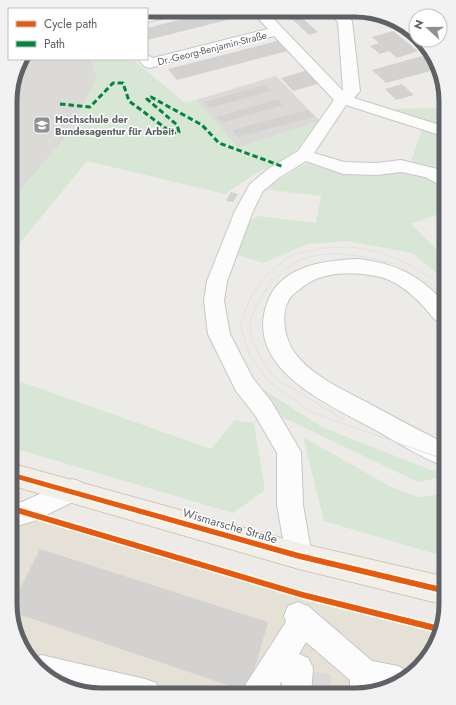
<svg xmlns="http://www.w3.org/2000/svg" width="456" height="705" viewBox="0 0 456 705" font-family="Jost,sans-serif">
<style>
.commercial{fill:#e5e1d7}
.industrial{fill:#dcdad8}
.education{fill:#dcdad7}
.green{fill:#d8e6d5}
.building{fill:#d3d2d1}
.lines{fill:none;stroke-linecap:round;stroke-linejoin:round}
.minor-casing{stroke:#c7c7c7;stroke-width:2}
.major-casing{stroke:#d1c9b9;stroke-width:2}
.minor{fill:#fcfcfc;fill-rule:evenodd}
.major{fill:#f2efe9;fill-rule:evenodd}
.tram{stroke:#e3e2e2;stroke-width:1}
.quiet{stroke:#00873e;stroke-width:3;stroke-dasharray:5.5 3;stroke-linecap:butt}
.cycleway-casing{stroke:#fff;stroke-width:3}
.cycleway{fill:#e8590c;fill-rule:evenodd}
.labels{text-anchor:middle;stroke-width:3;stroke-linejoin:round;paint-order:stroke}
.far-street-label{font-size:10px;fill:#5e6165;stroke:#fff}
.far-poi-label{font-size:10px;font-weight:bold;fill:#5e6165;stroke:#fff;text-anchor:start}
.street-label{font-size:12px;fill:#5e6165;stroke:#fff}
.rim{fill:none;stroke:#5e6165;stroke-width:5}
</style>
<rect width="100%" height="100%" fill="#ecebe8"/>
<!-- commercial -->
<polygon class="commercial" points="10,512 265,588 438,632 430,655 390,688 355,695 89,694 46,676 17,639 10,604"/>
<!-- industrial -->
<g class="industrial">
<polygon points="276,76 320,121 238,148 196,100"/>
<polygon points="285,668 331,674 330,695 282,695"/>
</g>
<!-- education -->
<polygon class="education" points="21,59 90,59 97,78 67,136 11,201 11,89"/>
<!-- green -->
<g class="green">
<polygon points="90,59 132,59 184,102 196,100 238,148 320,121 291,156 255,174 225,194 87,161 11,254 11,201 67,136 97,78"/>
<polygon points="436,108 446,110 446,174 438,169 411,162 424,123 379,109"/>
<polygon points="307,163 325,169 357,174 401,170 424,177 446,190 446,211 411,224 446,259 446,281 412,253 347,241 308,244 263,263 235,254 249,221 257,216 316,223 321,196 263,189"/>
<polygon points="10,378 211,449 235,420 254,423 265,490 233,513 10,447"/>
<polygon points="259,387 322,427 446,476 418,482 274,413"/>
<polygon points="303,437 391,487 418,497 446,494 446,557 324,521"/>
</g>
<!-- building -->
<g class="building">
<polygon points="354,12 372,12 377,14 361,18"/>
<polygon points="206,13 251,14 147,40 147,28"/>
<polygon points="300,16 318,32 309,35 291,18"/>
<polygon points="393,31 418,51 397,58 389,51 380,54 370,46 379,43 372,37"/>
<polygon points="281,40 291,50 177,80 168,69"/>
<polygon points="422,56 438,69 386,83 372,70"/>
<polygon points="308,70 321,83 293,91 281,78"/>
<polygon points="402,84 414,95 396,100 385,89"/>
<polygon points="265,85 271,91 210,108 204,102"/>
<polygon points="278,99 283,105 222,123 217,117"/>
<polygon points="307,110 314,117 238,137 232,130"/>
<polygon points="231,192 238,194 233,202 226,201"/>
<polygon points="40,549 268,622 248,692 12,612 11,607"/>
</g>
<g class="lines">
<!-- minor casing -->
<g class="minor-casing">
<g id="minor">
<polygon points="328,12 343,12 352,21 360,91 354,98 446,127 446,137 346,105 314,153 344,162 377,163 401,160 437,169 446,174 446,188 425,177 401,172 377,175 343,174 306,161 280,177 263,191 253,211 227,281 224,301 230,334 252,377 271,401 301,452 303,505 312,556 308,565 299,569 290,565 286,556 277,505 277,453 255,415 236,391 208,334 204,301 207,281 235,211 250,184 268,169 298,151 334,100 274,36 149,68 144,66 138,59 147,59 147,55 153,58 268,29 253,13 268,13 343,91 338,22"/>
<polygon points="147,14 171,14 169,17 147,22"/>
<path d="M359,259C397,264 419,275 446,304V326C436,323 431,315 424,307C411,293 395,279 376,276C352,271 318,271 299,290C296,292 292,295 290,298C279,315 285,343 298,357C316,378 344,390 368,403C394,417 420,431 446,444V467C420,457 395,441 370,427C324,402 240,366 269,298C284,265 327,260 359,259Z"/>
<polygon points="72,479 81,482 85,490 81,498 34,521 10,528 10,504 22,502"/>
<polygon points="298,602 308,606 372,661 398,666 409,672 390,688 350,695 350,680 306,642 299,654 308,658 313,668 311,695 281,695 282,681 274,695 242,695 246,684 286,622 284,616 288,606"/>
<polygon points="41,655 145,679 156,683 160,694 89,694 46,676 32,659"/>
</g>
</g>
<!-- major casing -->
<g class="major-casing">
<polygon id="major" points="10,463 299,543 446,577 446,605 299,569 10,485"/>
</g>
<!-- minor -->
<use href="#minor" class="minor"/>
<!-- major -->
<use href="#major" class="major"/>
<!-- tram -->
<g class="tram">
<polyline points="423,280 431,284 446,299"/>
<polyline points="446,291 440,284 406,263 379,252 352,247 324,248 291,255 265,276 251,296 240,325 250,356 269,382 311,412 446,460"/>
<path d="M345,421C328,410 311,399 293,389C287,385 280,383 275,377C265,366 250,343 250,326C251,304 280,268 300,260C329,249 364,255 393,264"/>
</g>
<!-- quiet -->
<polyline class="quiet" points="60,104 90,107 113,83 123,83 129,101 172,133 179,132 177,125 147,99 151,97 202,125 219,143 284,167"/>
<!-- cycleway casing -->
<g class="cycleway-casing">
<g id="cycleway">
<polygon points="10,472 299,553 446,588 446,594 299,559 10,477"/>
<polygon points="10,505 303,592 440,626 438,632 303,598 10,511"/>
</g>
</g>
<!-- cycleway -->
<use href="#cycleway" class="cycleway"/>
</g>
<!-- icons -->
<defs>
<g id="university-square" transform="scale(0.9)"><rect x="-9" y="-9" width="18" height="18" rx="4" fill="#909193" stroke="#fff"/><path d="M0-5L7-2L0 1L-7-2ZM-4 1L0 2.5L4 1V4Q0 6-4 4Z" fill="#fff"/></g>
</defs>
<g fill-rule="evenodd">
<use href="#university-square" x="42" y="125"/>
</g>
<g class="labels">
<!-- far-street labels -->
<g class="far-street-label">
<text transform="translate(212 48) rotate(-14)" y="4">Dr.-Georg-Benjamin-Straße</text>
</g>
<!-- far-poi labels -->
<g class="far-poi-label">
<text x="55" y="123">Hochschule der<tspan x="55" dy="12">Bundesagentur für Arbeit</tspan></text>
</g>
<!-- street labels -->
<g class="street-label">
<text transform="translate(230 526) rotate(16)" y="4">Wismarsche Straße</text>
</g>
</g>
<!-- crop -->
<path d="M0 0H456V705H0ZM101 17H355A84 84 0 0 1 439 101V604A84 84 0 0 1 355 688H101A84 84 0 0 1 17 604V101A84 84 0 0 1 101 17Z" fill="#f2f2f3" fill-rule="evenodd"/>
<path class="rim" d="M101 17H355A84 84 0 0 1 439 101V604A84 84 0 0 1 355 688H101A84 84 0 0 1 17 604V101A84 84 0 0 1 101 17Z"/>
<!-- legend -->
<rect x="8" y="8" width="140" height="52" fill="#ffffff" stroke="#bfc0c1"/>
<rect x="16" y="21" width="20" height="6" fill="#e8590c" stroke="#bfc0c1"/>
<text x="44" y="28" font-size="12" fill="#5e6165">Cycle path</text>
<rect x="16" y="41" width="20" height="6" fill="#00873e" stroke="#bfc0c1"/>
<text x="44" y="48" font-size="12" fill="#5e6165">Path</text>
<!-- north arrow -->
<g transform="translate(428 28) rotate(291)"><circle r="19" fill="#ffffff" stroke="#bfc0c1"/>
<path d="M0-3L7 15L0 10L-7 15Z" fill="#909193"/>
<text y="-6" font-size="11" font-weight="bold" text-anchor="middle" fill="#5e6165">N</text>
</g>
</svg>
